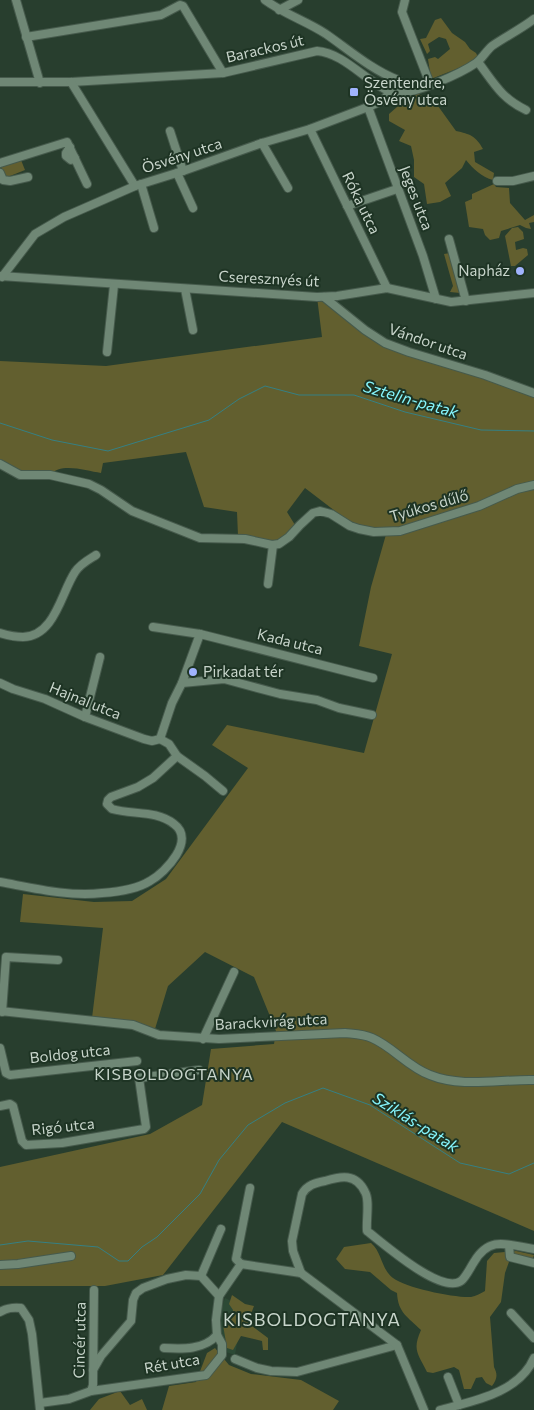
<svg xmlns="http://www.w3.org/2000/svg" width="534" height="1410" viewBox="0 0 534 1410" font-family="Commissioner,sans-serif">
<style>
.built{fill:#2c4935}
.green{fill:#625f2f}
.lines{fill:none;stroke-linecap:round;stroke-linejoin:round}
.stream{stroke:#358084;stroke-width:1}
.minor-casing{stroke:#465a4c;stroke-width:10}
.minor{stroke:#6f8775;stroke-width:8}
.poi-dot{fill:#a0b3fd;stroke:#1e3424;stroke-width:2}
.labels{text-anchor:middle;stroke-width:4;stroke-linejoin:round;paint-order:stroke}
.street-label{font-size:15px;fill:#c8d5cb;stroke:#1e3424}
.poi-label{font-size:15px;fill:#c8d5cb;stroke:#1e3424;text-anchor:start}
.water-label{font-size:16px;font-style:italic;fill:#86f6fd;stroke:#1e3424}
.neighbourhood-label{font-size:16px;letter-spacing:1px;fill:#c8d5cb;stroke:#1e3424}
.quarter-label{font-size:18px;letter-spacing:1px;fill:#c8d5cb;stroke:#1e3424}
</style>
<rect width="100%" height="100%" fill="#283e2e"/>
<!-- built -->
<polygon class="built" points="225,1298 243,1307 235,1355 223,1351 220,1336 222,1307"/>
<!-- green -->
<g class="green">
<polygon points="441,18 452,33 465,42 470,49 476,53 478,57 474,62 431,79 428,59 435,57 438,59 450,49 446,39 439,37 428,44 430,51 427,54 420,39 426,38 435,20"/>
<path d="M417,93L438,106L456,131C470,134 476,136 483,149L474,152L475,162L494,173L493,180C482,177 473,169 466,160L462,168L445,183L451,196L440,202L427,204L424,184L414,177V160L411,146L399,141L405,130L389,121V114L397,107L403,98Z"/>
<polygon points="21,160 25,170 5,178 1,167"/>
<polygon points="494,184 496,187 509,188 510,203 525,220 534,215 534,222 529,223 531,229 526,228 520,225 501,231 499,238 490,240 485,235 483,229 469,227 465,202 472,199 472,194"/>
<polygon points="518,227 523,232 524,239 515,242 516,250 523,248 527,249 528,255 515,266 511,266 505,236 512,228"/>
<polygon points="450,253 460,293 450,292 453,286 444,254"/>
<path d="M317,297H324L374,337L534,393V1231L282,1122L163,1275L105,1286H0V1167L150,1134L202,1105L211,1049L274,1044L276,1031L254,977L205,952L168,986L155,1029L127,1022L92,1018L103,928L20,922L23,894L94,902L132,901L166,879L248,768L212,745L227,725L364,753L392,654L359,646L371,587L387,531L352,524L305,488L287,512L295,525L285,537L277,543L238,536L237,512L204,507L186,452L103,463L101,473C86,471 61,462 50,475L27,476L0,464V361L106,366L322,337Z"/>
<path d="M371,1243C382,1252 381,1269 393,1278C406,1288 455,1298 471,1297C476,1296 481,1293 485,1291L487,1261L494,1253L516,1251L534,1255L532,1261L510,1259L505,1273L501,1302L490,1317L494,1367C498,1375 497,1379 492,1386L486,1383L482,1377L476,1378L471,1389H464L459,1370L454,1367L433,1373L427,1372C418,1354 412,1350 421,1330C408,1317 398,1313 397,1293L391,1290L370,1272L345,1269L336,1259L344,1247Z"/>
<polygon points="232,1295 245,1304 254,1306 249,1319 252,1326 268,1338 268,1350 263,1350 262,1341 241,1336 233,1350 227,1348 223,1325 231,1317 233,1310 229,1304"/>
<polygon points="215,1348 229,1365 251,1374 301,1380 339,1401 333,1410 162,1410 169,1386 196,1382 207,1353"/>
<polygon points="120,1391 130,1405 142,1399 147,1410 90,1410 99,1399"/>
</g>
<g class="lines">
<!-- stream -->
<g class="stream">
<polyline points="0,423 52,440 108,451 209,420 239,399 265,386 299,395 354,395 405,412 481,430 534,431"/>
<polyline points="0,1245 28,1241 98,1247 119,1261 128,1261 142,1247 157,1237 200,1194 219,1160 248,1125 285,1103 323,1088 370,1105 460,1163 509,1174 534,1163"/>
</g>
<!-- minor casing -->
<g class="minor-casing">
<g id="minor">
<polyline points="16,0 40,83"/>
<path d="M265,0C284,14 306,21 326,34C349,50 372,70 398,80L399,93"/>
<polyline points="405,0 402,12 430,84"/>
<polyline points="279,10 298,0"/>
<polyline points="26,37 161,15 180,5 183,6 223,73"/>
<path d="M478,62C494,83 501,98 526,110"/>
<path d="M0,82H71L223,73L317,51C342,53 362,77 383,88C388,91 392,93 398,93C417,93 460,74 476,63C482,59 486,51 492,46C505,37 521,29 534,19"/>
<polyline points="71,82 135,186"/>
<polyline points="368,107 423,256 436,299"/>
<polyline points="310,129 387,288"/>
<polyline points="170,131 183,171"/>
<polyline points="262,143 288,188"/>
<polyline points="70,147 66,153 66,156 71,160 75,158"/>
<polyline points="0,163 67,142 87,184"/>
<polyline points="0,173 3,180 10,181 28,177"/>
<polyline points="177,173 193,208"/>
<polyline points="497,181 513,181 534,176"/>
<polyline points="141,184 154,228"/>
<polyline points="347,206 397,189"/>
<polyline points="449,239 466,301"/>
<polyline points="0,276 317,297 337,296 387,288 451,302 534,293"/>
<polyline points="2,277 35,234 64,217 135,186 183,171 262,143 310,129 368,107 384,100 389,92"/>
<polyline points="185,289 193,330"/>
<polyline points="324,297 365,330 385,343 409,352 485,375 534,393"/>
<polyline points="107,352 114,285"/>
<polyline points="0,464 20,475 50,475 89,484 101,490 132,511 200,538 245,539 272,545 279,544 289,537 300,525 313,513 320,511 331,514 350,526 359,529 374,532 400,531 479,506 517,489 534,485"/>
<polyline points="268,584 273,545"/>
<polyline points="153,627 200,634 373,678"/>
<path d="M0,633C7,635 16,637 23,637C55,636 61,593 75,572C80,564 88,560 96,555"/>
<polyline points="0,683 13,689 45,699 85,717 144,739 152,741 160,739"/>
<polyline points="182,683 200,634"/>
<polyline points="85,717 100,657"/>
<polyline points="160,739 172,703 182,683 224,679 280,694 317,700 339,708 372,715"/>
<polyline points="160,739 169,744 177,756 205,776 223,791"/>
<path d="M0,882C33,888 69,897 102,893C117,892 137,889 150,881C166,872 196,840 174,824C156,810 133,815 112,809L107,804L108,800L111,797L138,787L153,778L177,756"/>
<path d="M0,1011L133,1025L159,1035L219,1039L345,1033C354,1034 363,1034 372,1038C393,1047 408,1067 430,1075C462,1088 500,1079 534,1080"/>
<polyline points="2,1012 6,957 58,960"/>
<polyline points="203,1039 234,972"/>
<polyline points="0,1048 6,1073 10,1075 137,1061"/>
<polyline points="0,1106 10,1104 13,1106 22,1141 26,1145 62,1143 144,1129 146,1127 139,1078 199,1070"/>
<polyline points="509,1245 510,1257 534,1263"/>
<polyline points="241,1264 236,1259 250,1188"/>
<polyline points="241,1264 301,1273"/>
<polyline points="0,1265 18,1264 71,1256"/>
<polyline points="201,1276 221,1229"/>
<path d="M0,1312C7,1308 12,1307 21,1308L29,1320L32,1334L40,1410"/>
<polyline points="511,1313 534,1338"/>
<path d="M164,1348C183,1349 204,1350 217,1335"/>
<polyline points="235,1359 257,1368 271,1371 297,1372 397,1345"/>
<polyline points="93,1370 101,1356 131,1321 133,1300 136,1293 143,1288 167,1279 186,1275 201,1276 219,1296"/>
<polyline points="448,1377 459,1405"/>
<polyline points="91,1391 93,1385 94,1290"/>
<polyline points="40,1403 69,1399 91,1391 206,1375 222,1355 222,1344 217,1335 216,1320 219,1296 241,1264"/>
<path d="M424,1410L397,1345L301,1273L293,1251L292,1241L302,1194C307,1185 315,1183 325,1181C341,1176 356,1173 365,1192C370,1200 366,1220 367,1231C383,1243 441,1295 461,1281C466,1277 470,1268 474,1262C490,1235 508,1245 534,1249"/>
<path d="M440,1410C473,1401 519,1393 534,1358"/>
</g>
</g>
<!-- minor -->
<use href="#minor" class="minor"/>
</g>
<!-- markers -->
<g class="poi-dot">
<rect x="349" y="87" width="10" height="10" rx="2.5"/>
<circle cx="520" cy="271" r="5"/>
<circle cx="193" cy="672" r="5"/>
</g>
<g class="labels">
<!-- street labels -->
<g class="street-label">
<text transform="translate(265 49) rotate(-13)" y="5">Barackos út</text>
<text transform="translate(182 156) rotate(-18)" y="5">Ösvény utca</text>
<text transform="translate(416 198) rotate(69)" y="5">Jeges utca</text>
<text transform="translate(361 203) rotate(64)" y="5">Róka utca</text>
<text transform="translate(269 279) rotate(3)" y="5">Cseresznyés út</text>
<text transform="translate(428 342) rotate(19)" y="5">Vándor utca</text>
<text transform="translate(429 506) rotate(-16)" y="5">Tyúkos dűlő</text>
<text transform="translate(290 642) rotate(14)" y="5">Kada utca</text>
<text transform="translate(85 701) rotate(22)" y="5">Hajnal utca</text>
<text transform="translate(271 1022) rotate(-3)" y="5">Barackvirág utca</text>
<text transform="translate(70 1054) rotate(-6)" y="5">Boldog utca</text>
<text transform="translate(63 1127) rotate(-6)" y="5">Rigó utca</text>
<text transform="translate(80 1340) rotate(-89)" y="5">Cincér utca</text>
<text transform="translate(172 1364) rotate(-10)" y="5">Rét utca</text>
</g>
<!-- poi labels -->
<g class="poi-label">
<text x="364" y="88">Szentendre,<tspan x="364" dy="17">Ösvény utca</tspan></text>
<text x="510" y="276" text-anchor="end">Napház</text>
<text x="203" y="677">Pirkadat tér</text>
</g>
<!-- water labels -->
<g class="water-label">
<text transform="translate(411 399) rotate(16)" y="6">Sztelin-patak</text>
<text transform="translate(416 1122) rotate(32)" y="6">Sziklás-patak</text>
</g>
<!-- neighbourhood labels -->
<g class="neighbourhood-label">
<text x="174" y="1080">KISBOLDOGTANYA</text>
</g>
<!-- quarter labels -->
<g class="quarter-label">
<text x="312" y="1326">KISBOLDOGTANYA</text>
</g>
</g>
</svg>
